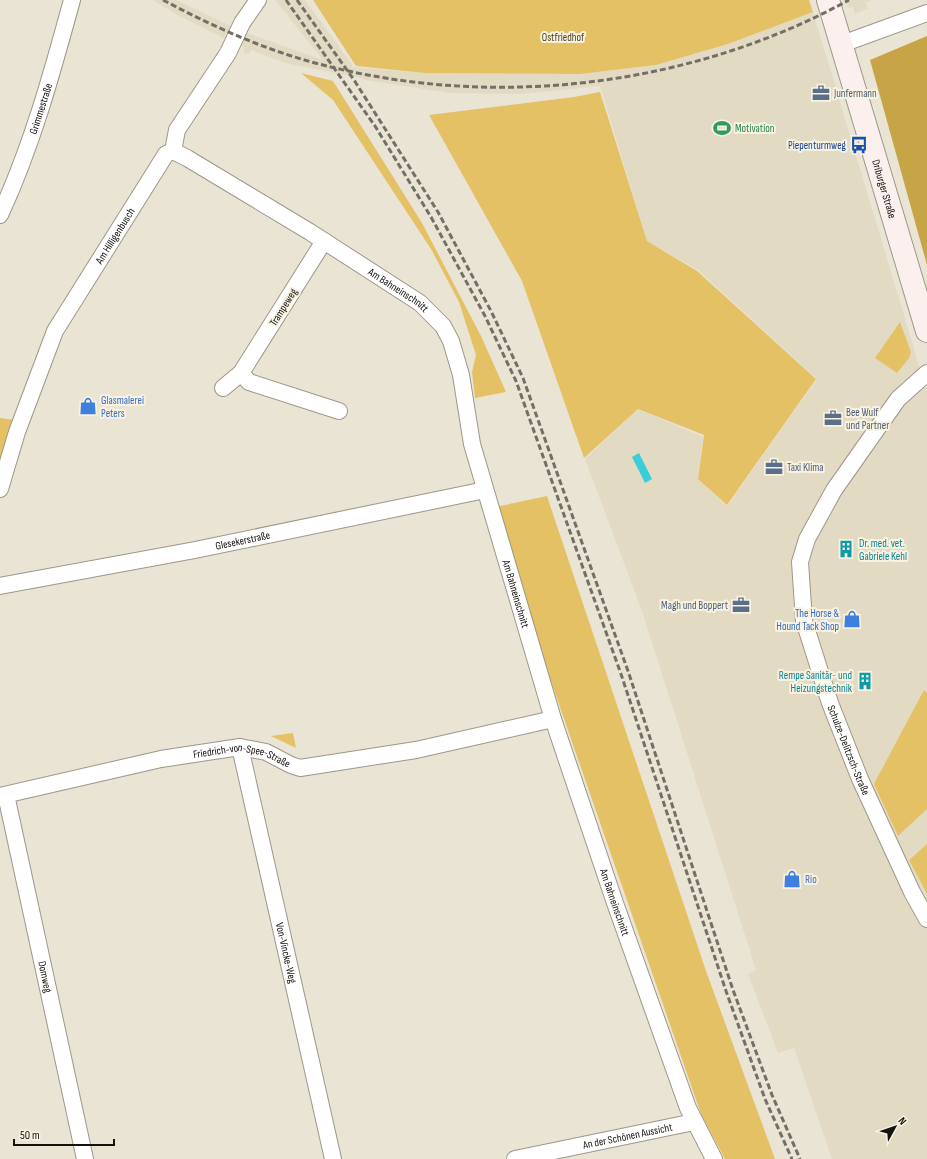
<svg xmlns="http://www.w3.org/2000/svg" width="927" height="1159" viewBox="0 0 927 1159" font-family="'Sofia Sans Condensed',sans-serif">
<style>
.built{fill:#e3dac3}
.green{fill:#e5c165}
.forest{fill:#c7a446}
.water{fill:#3ccdda}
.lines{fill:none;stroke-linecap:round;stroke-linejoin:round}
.street-casing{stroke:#9d9789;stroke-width:18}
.secondary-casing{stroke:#9d9789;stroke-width:24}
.street{stroke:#fff;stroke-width:16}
.secondary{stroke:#fcf0ee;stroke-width:22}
.rail{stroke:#736f66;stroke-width:3;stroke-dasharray:6 3;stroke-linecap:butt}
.labels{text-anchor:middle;stroke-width:4;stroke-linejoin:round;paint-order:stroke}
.park-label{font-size:11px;fill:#4d3e16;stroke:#f8f2e2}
.service-label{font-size:11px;fill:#4e5e75;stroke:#f8f2e2;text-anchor:start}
.street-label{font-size:11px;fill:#14120d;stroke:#f8f2e2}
.leisure-label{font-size:11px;fill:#27864d;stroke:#f8f2e2;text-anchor:start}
.transit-label{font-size:11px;fill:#164399;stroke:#f8f2e2;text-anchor:end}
.shop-label{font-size:11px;fill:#366cbe;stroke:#f8f2e2;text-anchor:start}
.culture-label{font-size:11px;fill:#0d838f;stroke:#f8f2e2;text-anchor:start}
</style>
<rect width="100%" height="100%" fill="#eae4d5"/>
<!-- built -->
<g class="built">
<polygon points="153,0 176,0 231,26 224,38 179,16"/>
<polygon points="275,0 305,0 353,66 351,67 425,73 580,74 656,65 728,44 813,12 927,392 927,844 909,860 927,894 927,1159 832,1159 794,1048 778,1053 748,974 756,970 642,611 585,459 638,409 703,437 698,479 727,506 817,379 698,270 647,241 600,86 521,94 450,93 365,80 361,78 285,63 251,50 249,54 243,52 245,48 238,45 244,32 323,60"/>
<polygon points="846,0 872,0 866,3 868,8 855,14 853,7 849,8"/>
</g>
<!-- green -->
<g class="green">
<polygon points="313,0 809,0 813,12 728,44 656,65 580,74 425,73 356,66"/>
<polygon points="301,73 333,81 422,223 481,336 506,392 475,398 472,372 476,355 459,302 431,249 333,100"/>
<polygon points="600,92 647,241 697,271 816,379 727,505 698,479 704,435 638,409 584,458 522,281 429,115 574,97"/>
<polygon points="900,322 911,352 909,358 897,373 875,358"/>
<polygon points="0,418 14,420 0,460"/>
<polygon points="547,496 706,971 775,1159 725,1159 701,1114 491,508"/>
<polygon points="924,690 927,693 927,809 898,836 874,784"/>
<polygon points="293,733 296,748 271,736"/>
<polygon points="927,844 927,894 909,860"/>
</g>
<!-- forest -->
<polygon class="forest" points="927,36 927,265 870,60"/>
<!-- water -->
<polygon class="water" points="639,453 652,479 645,483 632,457"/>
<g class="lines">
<!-- street casing -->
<g class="street-casing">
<g id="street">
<polyline points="842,44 927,13"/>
<path id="s1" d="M173,151L187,158L310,232L420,303L443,326L451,341L461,375L472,444L553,719L615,903L688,1108L714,1159"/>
<polyline points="173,151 177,130 228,53 242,23 258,0"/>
<path id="s2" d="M0,215C32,146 52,73 72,0"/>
<polyline points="324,241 241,373 249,382 339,411"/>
<path id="s3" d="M927,373L898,399L834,490L807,539L800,562L804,621L830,703L860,779L912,892L927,919"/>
<polyline points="223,388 241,373"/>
<path id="s4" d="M0,489L17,432L55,331L166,154L173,151"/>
<path id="s5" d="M0,586L195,550L485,490"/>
<path id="s6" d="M240,747L333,1159"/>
<path id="s7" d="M6,795L85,1159"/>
<path id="s8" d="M0,796L161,759L240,747L266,752L291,765L300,768L416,750L553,719"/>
<path id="s9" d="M515,1159L694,1122"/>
</g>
</g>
<!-- secondary casing -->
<g class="secondary-casing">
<g id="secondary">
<path id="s10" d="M828,0L927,331"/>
</g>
</g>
<!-- street -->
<use href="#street" class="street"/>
<!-- secondary -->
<use href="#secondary" class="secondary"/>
<!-- rail -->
<g class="rail">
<path d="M163,0C214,27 267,51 323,65C497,110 692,86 849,0"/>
<polyline points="286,0 375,126 431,217 485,316 516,381 621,674 726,991 765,1099 792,1159"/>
<polyline points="297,0 354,80 438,212 491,311 523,378 628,671 733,990 772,1095 800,1159"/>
</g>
</g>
<!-- icons -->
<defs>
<g id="office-bare" transform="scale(1.38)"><path d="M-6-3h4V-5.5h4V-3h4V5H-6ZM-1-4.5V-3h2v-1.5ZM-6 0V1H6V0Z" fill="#5c6f8a" stroke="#f8f2e2" stroke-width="2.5" paint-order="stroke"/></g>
<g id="stadium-bare" transform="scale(1.38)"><path d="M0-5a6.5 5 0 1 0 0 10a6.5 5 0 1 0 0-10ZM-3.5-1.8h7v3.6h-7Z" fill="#2e9e5b" stroke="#f8f2e2" stroke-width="2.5" paint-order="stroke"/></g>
<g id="bus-bare" transform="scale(1.38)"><path d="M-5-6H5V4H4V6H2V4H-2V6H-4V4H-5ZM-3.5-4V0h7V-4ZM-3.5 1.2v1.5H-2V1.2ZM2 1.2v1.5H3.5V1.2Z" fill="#1a4fb4" stroke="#f8f2e2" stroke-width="2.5" paint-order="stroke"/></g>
<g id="shop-bare" transform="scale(1.38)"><path d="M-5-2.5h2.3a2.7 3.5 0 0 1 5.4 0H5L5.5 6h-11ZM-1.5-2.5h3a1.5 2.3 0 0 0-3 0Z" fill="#3f7fe0" stroke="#f8f2e2" stroke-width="2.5" paint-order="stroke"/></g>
<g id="building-bare" transform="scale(1.38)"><path d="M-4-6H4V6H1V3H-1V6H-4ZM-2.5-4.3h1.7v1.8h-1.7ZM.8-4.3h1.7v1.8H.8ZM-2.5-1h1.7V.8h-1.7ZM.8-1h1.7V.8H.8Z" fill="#0f9aa8" stroke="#f8f2e2" stroke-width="2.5" paint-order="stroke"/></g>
</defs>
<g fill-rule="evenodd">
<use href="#office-bare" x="821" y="93"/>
<use href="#stadium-bare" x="722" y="128"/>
<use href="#bus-bare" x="859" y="145"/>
<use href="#shop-bare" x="88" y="406"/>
<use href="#office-bare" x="833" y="418"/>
<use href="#office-bare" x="774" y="467"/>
<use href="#building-bare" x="846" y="549"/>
<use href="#office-bare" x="741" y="605"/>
<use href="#shop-bare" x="852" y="619"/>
<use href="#building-bare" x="865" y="681"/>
<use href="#shop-bare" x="792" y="879"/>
</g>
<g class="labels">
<!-- park labels -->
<g class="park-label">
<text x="563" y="41">Ostfriedhof</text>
</g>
<!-- service labels -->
<g class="service-label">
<text x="834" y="97">Junfermann</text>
<text x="846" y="416">Bee Wulf<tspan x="846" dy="13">und Partner</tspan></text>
<text x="787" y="471">Taxi Klima</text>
<text x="728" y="609" text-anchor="end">Magh und Boppert</text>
</g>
<!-- street labels -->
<g class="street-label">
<text dy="4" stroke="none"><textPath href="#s2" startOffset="114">Grimmestraße</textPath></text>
<text dy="4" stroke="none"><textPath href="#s10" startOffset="197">Driburger Straße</textPath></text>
<text dy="4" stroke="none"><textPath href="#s4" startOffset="280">Am Hilligenbusch</textPath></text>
<text dy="4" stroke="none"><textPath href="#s1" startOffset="265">Am Bahneinschnitt</textPath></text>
<text transform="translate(283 307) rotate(-58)" y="4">Trampeweg</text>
<text dy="4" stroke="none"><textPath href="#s5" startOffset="247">Glesekerstraße</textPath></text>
<text dy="4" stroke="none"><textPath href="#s1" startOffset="601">Am Bahneinschnitt</textPath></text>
<text dy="4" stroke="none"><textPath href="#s3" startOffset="426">Schulze-Delitzsch-Straße</textPath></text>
<text dy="4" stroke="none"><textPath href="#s8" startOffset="248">Friedrich-von-Spee-Straße</textPath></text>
<text dy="4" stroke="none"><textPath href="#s1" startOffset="925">Am Bahneinschnitt</textPath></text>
<text dy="4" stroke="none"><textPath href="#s6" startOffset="211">Von-Vincke-Weg</textPath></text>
<text dy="4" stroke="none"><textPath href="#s7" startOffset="186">Domweg</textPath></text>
<text dy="4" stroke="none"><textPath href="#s9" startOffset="115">An der Schönen Aussicht</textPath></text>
</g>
<!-- leisure labels -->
<g class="leisure-label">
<text x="735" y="132">Motivation</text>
</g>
<!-- transit labels -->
<g class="transit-label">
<text x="846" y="149">Piepenturmweg</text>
</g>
<!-- shop labels -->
<g class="shop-label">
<text x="101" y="404">Glasmalerei<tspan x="101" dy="13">Peters</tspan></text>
<text x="839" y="617" text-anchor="end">The Horse &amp;<tspan x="839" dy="13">Hound Tack Shop</tspan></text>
<text x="805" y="883">Rio</text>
</g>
<!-- culture labels -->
<g class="culture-label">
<text x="859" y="547">Dr. med. vet.<tspan x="859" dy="13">Gabriele Kehl</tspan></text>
<text x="852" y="679" text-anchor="end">Rempe Sanitär- und<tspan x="852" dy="13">Heizungstechnik</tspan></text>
</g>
</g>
<!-- north arrow -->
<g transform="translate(895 1127) rotate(50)" stroke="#f8f2e2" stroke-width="3" paint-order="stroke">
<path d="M0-3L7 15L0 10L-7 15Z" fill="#14120d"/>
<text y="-6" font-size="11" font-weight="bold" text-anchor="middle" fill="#14120d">N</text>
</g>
<!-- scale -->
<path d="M14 1139v6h100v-6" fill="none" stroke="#14120d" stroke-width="2"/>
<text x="20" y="1139" font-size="12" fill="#14120d" stroke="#f8f2e2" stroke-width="3" paint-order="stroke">50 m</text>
</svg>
